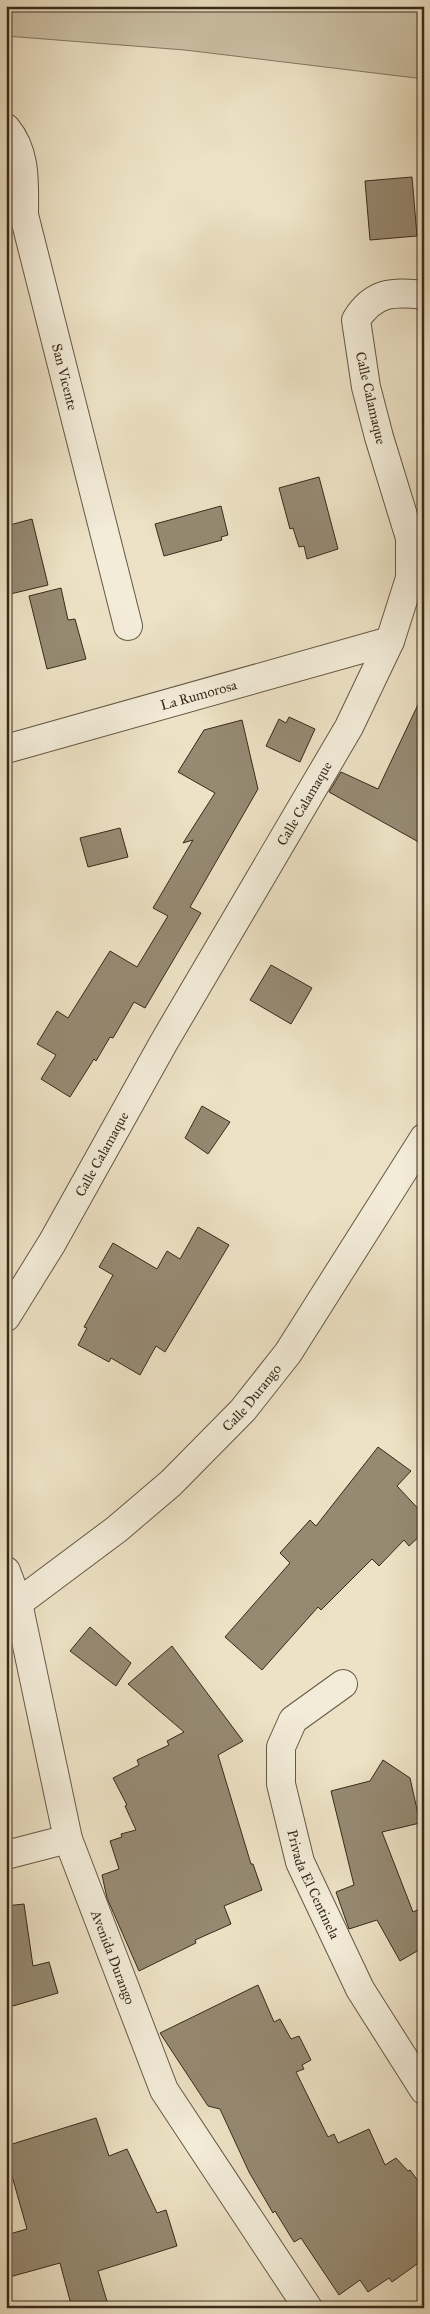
<svg xmlns="http://www.w3.org/2000/svg" width="430" height="2314" viewBox="0 0 430 2314" font-family="'IM FELL Great Primer',serif">
<style>
.green{fill:#cec3a8;stroke:#837662}
.building{fill:#968a73;stroke:#382a1b}
.lines{fill:none;stroke-linecap:round;stroke-linejoin:round}
.minor-casing{stroke:#655846;stroke-width:30}
.minor{stroke:#f3ecd9;stroke-width:28}
.labels{text-anchor:middle;stroke-width:5;stroke-linejoin:round;paint-order:stroke}
.street-label{font-size:14px;fill:#382a1b;stroke:#f3ecd9}
</style>
<rect width="100%" height="100%" fill="#ede2c5"/>
<filter id="stains"><feTurbulence type="fractalNoise" baseFrequency=".004" numOctaves="4"/><feColorMatrix values="0 0 0 0 .2 0 0 0 0 .09 0 0 0 0 .02 0 0 0 .5 -.17"/></filter>
<radialGradient id="worn" r=".72"><stop offset=".6" stop-color="#630" stop-opacity="0"/><stop offset="1" stop-color="#630" stop-opacity=".3"/></radialGradient>
<!-- green -->
<polygon class="green" points="6,6 424,6 424,79 185,50 6,36"/>
<!-- building -->
<g class="building">
<polygon points="412,177 417,236 370,240 365,181"/>
<polygon points="319,477 338,549 307,559 304,546 299,547 293,528 290,529 279,488"/>
<polygon points="221,506 228,535 221,537 222,540 164,556 155,524"/>
<polygon points="32,519 48,585 6,595 6,526"/>
<polygon points="61,588 68,620 75,619 86,659 47,669 29,596"/>
<polygon points="424,692 424,845 329,792 341,772 378,789"/>
<polygon points="289,717 315,729 300,762 266,746 279,719 286,723"/>
<polygon points="242,720 258,789 190,907 201,913 145,1008 134,1002 113,1038 110,1037 96,1061 94,1059 70,1097 41,1079 56,1055 37,1044 57,1011 68,1018 110,951 137,967 168,916 153,908 193,840 183,843 215,793 178,772 204,730"/>
<polygon points="120,828 128,857 88,867 80,838"/>
<polygon points="271,965 312,988 291,1024 250,1000"/>
<polygon points="202,1106 230,1122 208,1154 185,1138"/>
<polygon points="198,1227 229,1245 165,1352 156,1346 140,1375 111,1358 109,1362 78,1345 87,1328 84,1327 113,1275 99,1267 113,1243 157,1269 167,1251 180,1259"/>
<polygon points="378,1447 411,1471 397,1486 424,1515 424,1532 409,1546 404,1540 379,1566 372,1559 321,1610 318,1607 262,1670 225,1637 290,1563 280,1553 310,1520 316,1526"/>
<polygon points="90,1627 131,1663 116,1686 70,1651"/>
<polygon points="172,1646 243,1741 218,1755 251,1864 253,1864 262,1890 224,1906 231,1924 195,1940 196,1943 139,1971 107,1898 102,1875 119,1869 110,1841 122,1837 121,1834 136,1830 125,1806 127,1805 113,1778 139,1765 137,1760 169,1745 167,1741 184,1732 128,1684"/>
<polygon points="383,1760 410,1778 420,1823 382,1832 413,1912 424,1907 424,1947 400,1961 377,1920 349,1929 336,1892 354,1885 331,1791 370,1781"/>
<polygon points="24,1904 33,1966 49,1962 58,1993 6,2008 6,1906"/>
<polygon points="258,1985 274,2022 280,2019 291,2039 299,2036 311,2060 302,2065 304,2069 296,2072 328,2137 334,2134 338,2143 369,2129 385,2165 396,2158 408,2171 410,2170 424,2189 424,2259 392,2282 389,2278 368,2292 360,2280 339,2295 301,2238 294,2242 275,2211 273,2213 249,2172 220,2109 208,2106 160,2033"/>
<polygon points="96,2118 109,2156 127,2149 157,2213 166,2210 177,2246 98,2271 109,2308 72,2308 60,2263 6,2278 6,2235 27,2229 6,2155 6,2146"/>
</g>
<g class="lines">
<!-- minor casing -->
<g class="minor-casing">
<g id="minor">
<path id="s1" d="M6,128C27,153 24,184 24,215L128,626"/>
<path id="s2" d="M6,749L390,641"/>
<path id="s3" d="M6,1317L52,1243L164,1042L349,727L390,641L410,578V538L379,437L366,387L356,320C373,292 393,291 424,295"/>
<path id="s4" d="M6,1571L18,1603L68,1839L164,2090L308,2308"/>
<path id="s5" d="M18,1603L117,1529L171,1483L243,1410L288,1353L424,1138"/>
<path id="s6" d="M343,1684L293,1720L281,1747V1784L300,1862L360,1989L424,2090"/>
<polyline points="6,1855 68,1839"/>
</g>
</g>
<!-- minor -->
<use href="#minor" class="minor"/>
</g>
<g class="labels">
<!-- street labels -->
<g class="street-label">
<text dy="5" stroke="none"><textPath href="#s1" startOffset="258">San Vicente</textPath></text>
<text transform="translate(371 398) rotate(77)" y="5">Calle Calamaque</text>
<text dy="5" stroke="none"><textPath href="#s2" startOffset="200">La Rumorosa</textPath></text>
<text dy="5" stroke="none"><textPath href="#s3" startOffset="594">Calle Calamaque</textPath></text>
<text dy="5" stroke="none"><textPath href="#s3" startOffset="189">Calle Calamaque</textPath></text>
<text dy="5" stroke="none"><textPath href="#s5" startOffset="312">Calle Durango</textPath></text>
<text dy="5" stroke="none"><textPath href="#s6" startOffset="234">Privada El Centinela</textPath></text>
<text dy="5" stroke="none"><textPath href="#s4" startOffset="402">Avenida Durango</textPath></text>
</g>
</g>
<!-- margin -->
<rect width="430" height="2314" fill="none" stroke="#ede2c5" stroke-width="25"/>
<rect x="8" y="8" width="415" height="2299" fill="none" stroke="#382a1b" stroke-width="2.5"/>
<rect x="12" y="12" width="405" height="2289" fill="none" stroke="#382a1b"/>
<rect width="100%" height="100%" filter="url(#stains)"/>
<rect width="100%" height="100%" fill="url(#worn)"/>
</svg>
